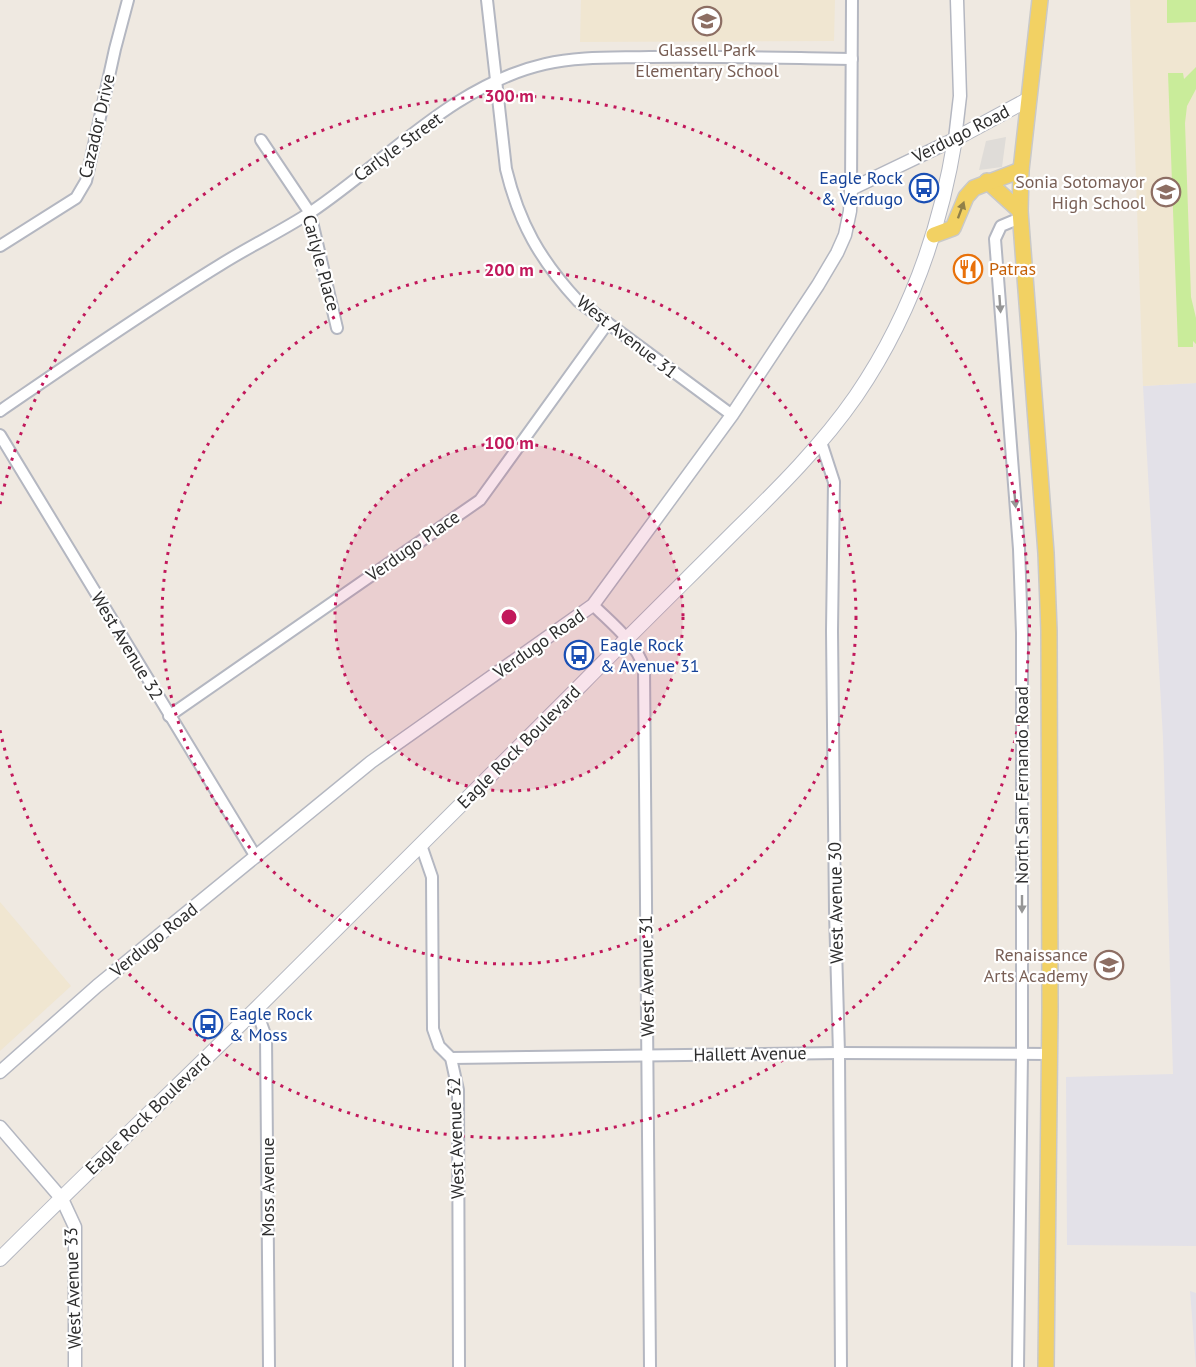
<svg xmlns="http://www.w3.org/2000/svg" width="1196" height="1367" viewBox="0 0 1196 1367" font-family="'PT Sans',sans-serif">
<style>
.industrial{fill:#e3e1e8}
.education{fill:#f0e6d1}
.pitch{fill:#c9ec9a}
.plaza{fill:#dfdcd8}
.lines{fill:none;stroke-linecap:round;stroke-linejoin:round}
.minor-casing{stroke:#b4b7c1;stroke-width:14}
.tertiary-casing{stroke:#b4b7c1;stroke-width:15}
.secondary-casing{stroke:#b4b7c1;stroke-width:16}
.primary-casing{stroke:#c9c9c9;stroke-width:18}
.minor{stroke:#fff;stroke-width:10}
.tertiary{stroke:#fff;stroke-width:12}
.secondary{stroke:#fff;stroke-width:14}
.primary{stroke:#f2d163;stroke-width:15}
.oneway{fill:#908048}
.oneway2{fill:#969696}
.ring{fill:none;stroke:#c2185b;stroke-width:3;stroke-dasharray:3 6}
.labels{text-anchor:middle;stroke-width:4.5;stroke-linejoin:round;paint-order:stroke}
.education-label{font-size:18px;fill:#785e54;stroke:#fff;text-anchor:end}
.street-label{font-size:18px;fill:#2e2e2e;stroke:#fff}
.transit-label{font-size:18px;fill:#164399;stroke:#fff;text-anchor:start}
.food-label{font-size:18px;fill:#c56008;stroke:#fff;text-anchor:start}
.centre{fill:#c2185b;stroke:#fff;stroke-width:3}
.ring-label{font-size:18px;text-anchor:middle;font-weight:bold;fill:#c2185b;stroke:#fff;stroke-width:4.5;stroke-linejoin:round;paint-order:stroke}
</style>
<rect width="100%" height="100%" fill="#efe9e1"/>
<!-- industrial -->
<g class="industrial">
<polygon points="1196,383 1196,1246 1067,1245 1066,1077 1173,1074 1163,738 1143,386"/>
<polygon points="1190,1291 1196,1293 1196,1367"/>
</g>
<!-- education -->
<g class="education">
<polygon points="581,0 835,0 834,41 580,42"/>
<polygon points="1130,0 1196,0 1196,383 1143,386"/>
<polygon points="0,902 71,986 0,1051"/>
</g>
<!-- pitch -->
<g class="pitch">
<polygon points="1167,0 1196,0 1196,22 1167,23"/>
<polygon points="1196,67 1196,89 1187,106 1185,123 1191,297 1196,318 1196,344 1193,341 1193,347 1178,347 1168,73 1183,73 1184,79"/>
</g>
<!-- plaza -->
<polygon class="plaza" points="1006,137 1002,167 979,170 986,141"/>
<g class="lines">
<!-- minor casing -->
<g class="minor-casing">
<g id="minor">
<path d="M487,0L506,169C519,223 540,260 578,301L732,415"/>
<polyline points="261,140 310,213 337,328"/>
<polyline points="851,189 852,0"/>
<polyline points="0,246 76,198 86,181 115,49 128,0"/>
<path d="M0,411C73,361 145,311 220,265C250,246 282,231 311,212C387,161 453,85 545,64C579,56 615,58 650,57C717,56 784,58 852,59"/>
<polyline points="0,435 256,857"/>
<polyline points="821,442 834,482 832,631 835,912 839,1053 841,1367"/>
<path d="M593,605C611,623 636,642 644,668L650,1367"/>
<polyline points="169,716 480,500 607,324"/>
<polyline points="421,845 432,877 433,1029 439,1046 451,1058 458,1090 459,1367"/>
<polyline points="256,1009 266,1037 269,1367"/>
<polyline points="451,1058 839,1053 1049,1054"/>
<polyline points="1018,1367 1022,1053 1022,633 1019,549 995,239 1001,226 1020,218"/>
</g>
</g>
<!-- tertiary casing -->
<g class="tertiary-casing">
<g id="tertiary">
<polyline points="0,1072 97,986 371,762 593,605 732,415 818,285 837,253 845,235 850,211 851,189 955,139 960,96 957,0"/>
<polyline points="0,1127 62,1199 75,1227 75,1367"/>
</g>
</g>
<!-- secondary casing -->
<g class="secondary-casing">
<path id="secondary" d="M0,1259C85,1174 172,1092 258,1007C366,900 474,792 582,684C633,632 685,581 736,530C779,488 822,445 856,396C910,317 940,232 955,139L1029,99"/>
</g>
<!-- primary casing -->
<g class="primary-casing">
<g id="primary">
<polyline points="1040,0 1021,170 1020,211 1046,553 1049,631 1050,1010 1046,1367"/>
<polyline points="987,181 1020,211"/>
<polyline points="934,235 953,228 966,197 974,188 1021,170"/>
</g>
</g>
<!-- minor -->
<use href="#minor" class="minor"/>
<!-- tertiary -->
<use href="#tertiary" class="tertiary"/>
<!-- secondary -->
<use href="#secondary" class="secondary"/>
<!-- primary -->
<use href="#primary" class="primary"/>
</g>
<!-- one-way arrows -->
<defs><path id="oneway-solid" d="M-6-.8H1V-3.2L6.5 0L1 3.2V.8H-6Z" transform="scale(1.5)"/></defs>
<use class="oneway" href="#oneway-solid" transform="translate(961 210) rotate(-70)"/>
<g class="oneway2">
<use href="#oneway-solid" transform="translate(1000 304) rotate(86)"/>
<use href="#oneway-solid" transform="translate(1015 499) rotate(85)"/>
<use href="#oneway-solid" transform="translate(1022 904) rotate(90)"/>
</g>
<!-- distance rings -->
<circle cx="509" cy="617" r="174" fill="#c2185b" fill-opacity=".12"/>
<g class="ring">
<circle cx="509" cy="617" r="174"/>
<circle cx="509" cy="617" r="347"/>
<path d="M0 504A521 521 0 1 1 0 730"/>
</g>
<!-- icons -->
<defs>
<g id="school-ring" transform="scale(1.5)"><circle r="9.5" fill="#fff" stroke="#8d6e63" stroke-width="1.5"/><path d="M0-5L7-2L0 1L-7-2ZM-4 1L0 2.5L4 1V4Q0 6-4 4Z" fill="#8d6e63"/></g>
<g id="bus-ring" transform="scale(1.5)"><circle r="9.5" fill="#fff" stroke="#1a4fb4" stroke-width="1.5"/><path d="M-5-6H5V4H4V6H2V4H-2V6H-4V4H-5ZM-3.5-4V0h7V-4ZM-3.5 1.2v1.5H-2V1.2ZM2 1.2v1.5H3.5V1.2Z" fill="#1a4fb4"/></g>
<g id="restaurant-ring" transform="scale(1.5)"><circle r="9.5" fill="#fff" stroke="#e8710a" stroke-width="1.5"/><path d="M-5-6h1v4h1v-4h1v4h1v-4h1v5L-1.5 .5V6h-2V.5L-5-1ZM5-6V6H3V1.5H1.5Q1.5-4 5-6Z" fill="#e8710a"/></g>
</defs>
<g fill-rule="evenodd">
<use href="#school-ring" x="707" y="21"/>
<use href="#bus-ring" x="924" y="188"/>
<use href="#school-ring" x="1166" y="192"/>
<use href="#restaurant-ring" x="968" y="269"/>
<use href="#bus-ring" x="579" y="655"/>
<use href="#school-ring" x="1109" y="965"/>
<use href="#bus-ring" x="208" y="1024"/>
</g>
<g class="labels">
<!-- education labels -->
<g class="education-label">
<text x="707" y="56" text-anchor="middle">Glassell Park<tspan x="707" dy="21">Elementary School</tspan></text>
<text x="1145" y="188">Sonia Sotomayor<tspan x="1145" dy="21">High School</tspan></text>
<text x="1088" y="961">Renaissance<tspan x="1088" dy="21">Arts Academy</tspan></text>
</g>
<!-- street labels -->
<g class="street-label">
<text transform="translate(97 126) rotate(-77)" y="6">Cazador Drive</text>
<text transform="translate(961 134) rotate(-27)" y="6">Verdugo Road</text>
<text transform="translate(398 147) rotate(-36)" y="6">Carlyle Street</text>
<text transform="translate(321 263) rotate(75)" y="6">Carlyle Place</text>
<text transform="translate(627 337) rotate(38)" y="6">West Avenue 31</text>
<text transform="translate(413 546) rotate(-35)" y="6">Verdugo Place</text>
<text transform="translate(539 644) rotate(-35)" y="6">Verdugo Road</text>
<text transform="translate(127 646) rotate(59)" y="6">West Avenue 32</text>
<text transform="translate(519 747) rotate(-45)" y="6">Eagle Rock Boulevard</text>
<text transform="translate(1022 785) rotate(-90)" y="6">North San Fernando Road</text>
<text transform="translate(836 903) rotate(-91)" y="6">West Avenue 30</text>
<text transform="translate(154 940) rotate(-39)" y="6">Verdugo Road</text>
<text transform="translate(647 976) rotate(-91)" y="6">West Avenue 31</text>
<text transform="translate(750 1054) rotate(-1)" y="6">Hallett Avenue</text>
<text transform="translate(148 1114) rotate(-44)" y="6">Eagle Rock Boulevard</text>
<text transform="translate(456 1138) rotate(-92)" y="6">West Avenue 32</text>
<text transform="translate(268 1187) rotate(-90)" y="6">Moss Avenue</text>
<text transform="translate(73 1288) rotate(-92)" y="6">West Avenue 33</text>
</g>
<!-- transit labels -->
<g class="transit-label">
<text x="903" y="184" text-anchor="end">Eagle Rock<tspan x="903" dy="21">&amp; Verdugo</tspan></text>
<text x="600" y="651">Eagle Rock<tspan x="600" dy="21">&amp; Avenue 31</tspan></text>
<text x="229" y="1020">Eagle Rock<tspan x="229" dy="21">&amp; Moss</tspan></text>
</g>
<!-- food labels -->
<g class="food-label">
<text x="989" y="275">Patras</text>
</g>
</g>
<circle cx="509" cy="617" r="9" class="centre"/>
<g class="ring-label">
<text x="509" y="102">300 m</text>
<text x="509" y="276">200 m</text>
<text x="509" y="449">100 m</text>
</g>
</svg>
